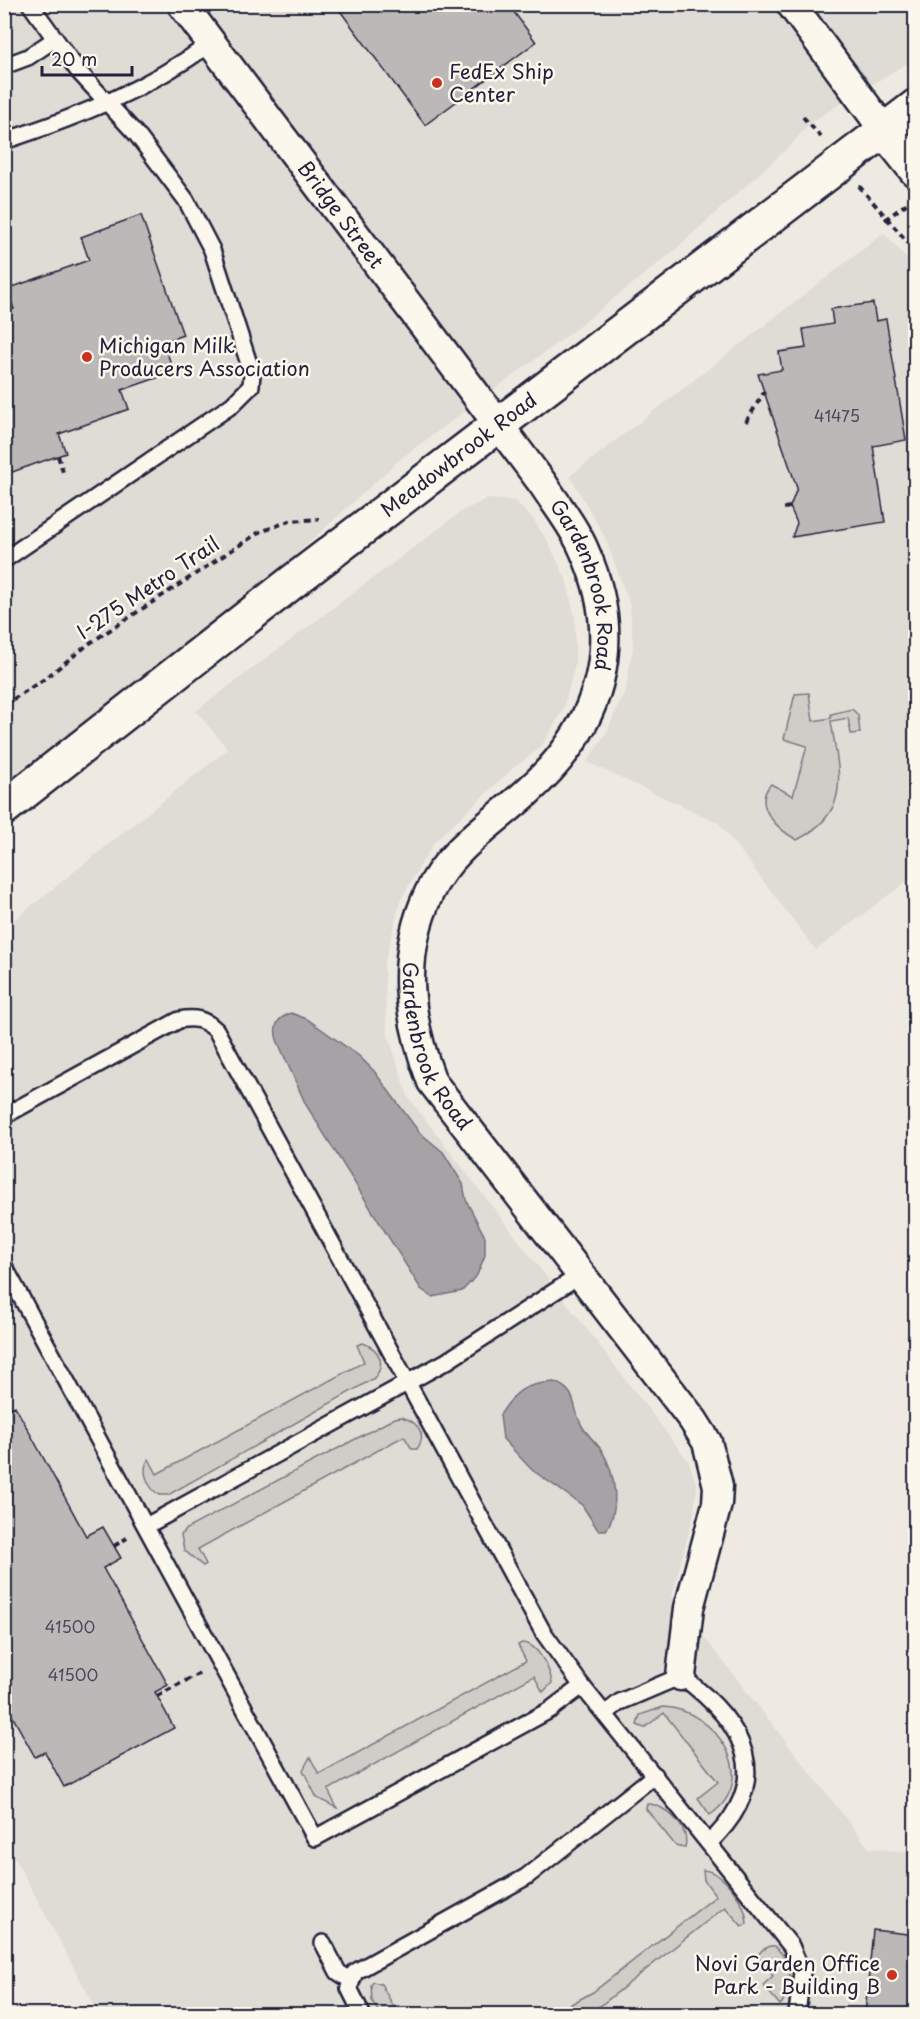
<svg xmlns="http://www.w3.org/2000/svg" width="920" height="2019" viewBox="0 0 920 2019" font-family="'Playpen Sans',sans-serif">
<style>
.built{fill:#dfdbd5}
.green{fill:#d0cdc9;stroke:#797882;stroke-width:1.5}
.water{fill:#a6a3a7;stroke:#716f7c;stroke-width:1.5}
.building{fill:#bcb8b8;stroke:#22223b;stroke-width:1.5}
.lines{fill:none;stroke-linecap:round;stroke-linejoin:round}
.service-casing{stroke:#22223b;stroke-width:20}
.minor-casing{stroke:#22223b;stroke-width:33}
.tertiary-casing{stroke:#22223b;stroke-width:38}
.path{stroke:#22223b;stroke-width:4;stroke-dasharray:6 4.5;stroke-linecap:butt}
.service{stroke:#fbf7ec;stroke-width:15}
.minor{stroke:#fbf7ec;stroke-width:28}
.tertiary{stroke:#fbf7ec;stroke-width:33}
.poi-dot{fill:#c8321e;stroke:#fbf7ec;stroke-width:2}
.labels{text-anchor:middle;stroke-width:5;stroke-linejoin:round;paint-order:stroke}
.number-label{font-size:16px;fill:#48485a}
.poi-label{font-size:20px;fill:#22223b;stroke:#fbf7ec;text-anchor:start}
.street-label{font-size:20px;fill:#22223b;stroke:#fbf7ec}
</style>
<rect width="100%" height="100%" fill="#eeeae2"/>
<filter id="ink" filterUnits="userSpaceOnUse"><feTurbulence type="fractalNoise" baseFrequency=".0167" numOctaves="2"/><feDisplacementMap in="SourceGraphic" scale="12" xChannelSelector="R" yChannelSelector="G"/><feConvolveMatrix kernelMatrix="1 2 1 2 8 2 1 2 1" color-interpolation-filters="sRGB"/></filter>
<g filter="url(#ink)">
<!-- built -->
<g class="built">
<polygon points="5,5 915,5 915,58 811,122 791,145 669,255 568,335 400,459 289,561 5,783"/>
<polygon points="884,233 915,268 915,875 816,950 719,823 587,762 607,732 626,688 633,647 630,605 605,537 570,476"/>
<polygon points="486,499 514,501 533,519 548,542 566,579 575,618 575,664 563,710 541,747 512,769 434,842 401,899 384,965 387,1031 408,1097 689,1462 697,1486 694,1512 672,1596 869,1848 915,1853 915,2014 99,2014 5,1840 5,927 228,749 196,711 461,512"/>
</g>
<!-- green -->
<g class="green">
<path d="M809,693L813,721L831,718V714L852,709L858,715L860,733L851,734L848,718L831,721C839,774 853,811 797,840C779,830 751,806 771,784L793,796L807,746L784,739L795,694Z"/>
<path d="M363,1343C380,1349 387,1365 373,1379L168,1495H160C148,1489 140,1470 149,1459L157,1474L364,1362L357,1345Z"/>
<path d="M401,1417C417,1421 428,1434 417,1449H412L404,1436L198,1549L206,1564L203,1566L184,1550L181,1535L186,1529L395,1418Z"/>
<path d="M522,1643C537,1642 550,1669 552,1683L543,1692L534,1676L328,1790L337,1808L317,1798L303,1770L310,1757L319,1774L526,1661L518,1645Z"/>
<path d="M663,1707C715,1709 763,1778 710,1815L698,1798L718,1782L664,1713L644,1728L637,1725L640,1715Z"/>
<path d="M647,1804C665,1803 691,1829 685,1847L676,1846L646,1809Z"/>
<path d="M703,1870C724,1872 747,1904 747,1924L742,1926L725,1907L600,2006L584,2014H553L593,1992L716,1896L704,1880Z"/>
<path d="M770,1946H775C779,1951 785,1957 788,1962C792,1972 788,1999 780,2005L763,1985L773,1976L758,1955L762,1950Z"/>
<polygon points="373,1982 381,1984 398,2014 380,2014 372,2001 371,1985"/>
</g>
<!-- water -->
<g class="water">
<path d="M291,1013L307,1019L359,1056L374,1071L419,1132L443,1152L463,1184L466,1200L485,1237V1255L477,1275L462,1291L432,1297L421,1289L306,1105L277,1040C273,1026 277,1018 291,1013Z"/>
<path d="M554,1382C579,1391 571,1407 582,1426C587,1435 596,1442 602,1451C615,1473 621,1508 606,1530H598L582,1505L532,1470L503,1439L500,1415C516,1390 524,1384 554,1382Z"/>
</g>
<!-- building -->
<g class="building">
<polygon points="335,4 508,4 536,42 425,125"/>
<polygon points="141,215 183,335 163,342 174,372 122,390 129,409 59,434 66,453 4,475 4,312 14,309 7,289 89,260 81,237"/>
<polygon points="873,303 876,321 886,319 906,440 873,446 885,522 792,537 797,523 790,507 797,488 758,374 782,370 779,352 806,348 803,329 833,324 831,309"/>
<polygon points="4,476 11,496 4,498"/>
<polygon points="15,1406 86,1536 103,1527 121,1558 103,1568 168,1685 155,1692 174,1728 64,1787 45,1752 35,1757 4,1701 4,1412"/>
<polygon points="873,1930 916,1935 916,2014 865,2014"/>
</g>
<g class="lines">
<!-- service casing -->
<g class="service-casing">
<g id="service">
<polyline points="4,66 28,57 55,39"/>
<path d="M4,141C78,117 148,89 211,43"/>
<polyline points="4,560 232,405 251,386 252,373 212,250 186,200 137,135 79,72 30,4"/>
<path d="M4,1116L179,1020C195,1017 204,1019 216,1030L543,1632L582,1686L791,1946L802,1972L797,2014"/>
<polyline points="4,1266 315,1838 550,1710 582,1686"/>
<polyline points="146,1526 447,1361 580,1275"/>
<path d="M606,1713L620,1702L681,1676C746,1724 776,1780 709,1843"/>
<polyline points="323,1943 338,1972 350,1980"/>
<polyline points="362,2014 349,1988 355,1972 526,1877 655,1775"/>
</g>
</g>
<!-- minor casing -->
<g class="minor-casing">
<g id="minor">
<path id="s1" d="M182,4L543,484C557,506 574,526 584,550C626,643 601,727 526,793C493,823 448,851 429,893C399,957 408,1019 432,1082L693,1420L707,1442L718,1486L717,1504L689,1608L681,1676"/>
<polyline points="791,4 884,130"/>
</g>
</g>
<!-- tertiary casing -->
<g class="tertiary-casing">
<g id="tertiary">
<polyline points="884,130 916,170"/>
<path id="s2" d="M4,808L291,583L916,106"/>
</g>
</g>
<!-- path -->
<g class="path">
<polyline points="803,117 822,138"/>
<polyline points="859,186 916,252"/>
<polyline points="885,220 910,201"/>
<polyline points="746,422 764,392"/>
<polyline points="58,456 63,472"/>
<polyline points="784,508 790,507"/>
<polyline points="4,705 43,680 90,643 258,533 289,521 319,519"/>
<polyline points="114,1546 127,1538"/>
<polyline points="157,1696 200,1673"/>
</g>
<!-- service -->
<use href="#service" class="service"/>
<!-- minor -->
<use href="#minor" class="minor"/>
<!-- tertiary -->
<use href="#tertiary" class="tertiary"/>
</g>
</g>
<!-- markers -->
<g class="poi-dot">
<circle cx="437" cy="83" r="6"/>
<circle cx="87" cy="357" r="6"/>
<circle cx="892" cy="1975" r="6"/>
</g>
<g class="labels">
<!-- number labels -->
<g class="number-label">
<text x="837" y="422">41475</text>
<text x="70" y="1633">41500</text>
<text x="73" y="1681">41500</text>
</g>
<!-- poi labels -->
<g class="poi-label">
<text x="449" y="79">FedEx Ship<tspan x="449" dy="23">Center</tspan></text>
<text x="99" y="353">Michigan Milk<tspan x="99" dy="23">Producers Association</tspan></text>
<text x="880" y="1971" text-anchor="end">Novi Garden Office<tspan x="880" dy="23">Park - Building B</tspan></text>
</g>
<!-- street labels -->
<g class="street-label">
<text dy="7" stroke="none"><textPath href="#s1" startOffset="264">Bridge Street</textPath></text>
<text dy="7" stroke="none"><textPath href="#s2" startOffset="576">Meadowbrook Road</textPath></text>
<text dy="7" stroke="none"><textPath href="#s1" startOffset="712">Gardenbrook Road</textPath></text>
<text transform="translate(148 588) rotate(-34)" y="7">I-275 Metro Trail</text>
<text dy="7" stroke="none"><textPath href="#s1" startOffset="1251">Gardenbrook Road</textPath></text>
</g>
</g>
<!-- margin -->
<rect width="920" height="2019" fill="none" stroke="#fbf7ec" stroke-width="24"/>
<rect x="12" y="12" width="896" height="1995" fill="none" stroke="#22223b" stroke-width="2" filter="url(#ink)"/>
<!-- scale -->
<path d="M42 66v9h90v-9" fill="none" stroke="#22223b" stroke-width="3"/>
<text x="51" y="66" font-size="18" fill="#22223b" stroke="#fbf7ec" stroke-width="4.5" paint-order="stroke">20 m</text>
</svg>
